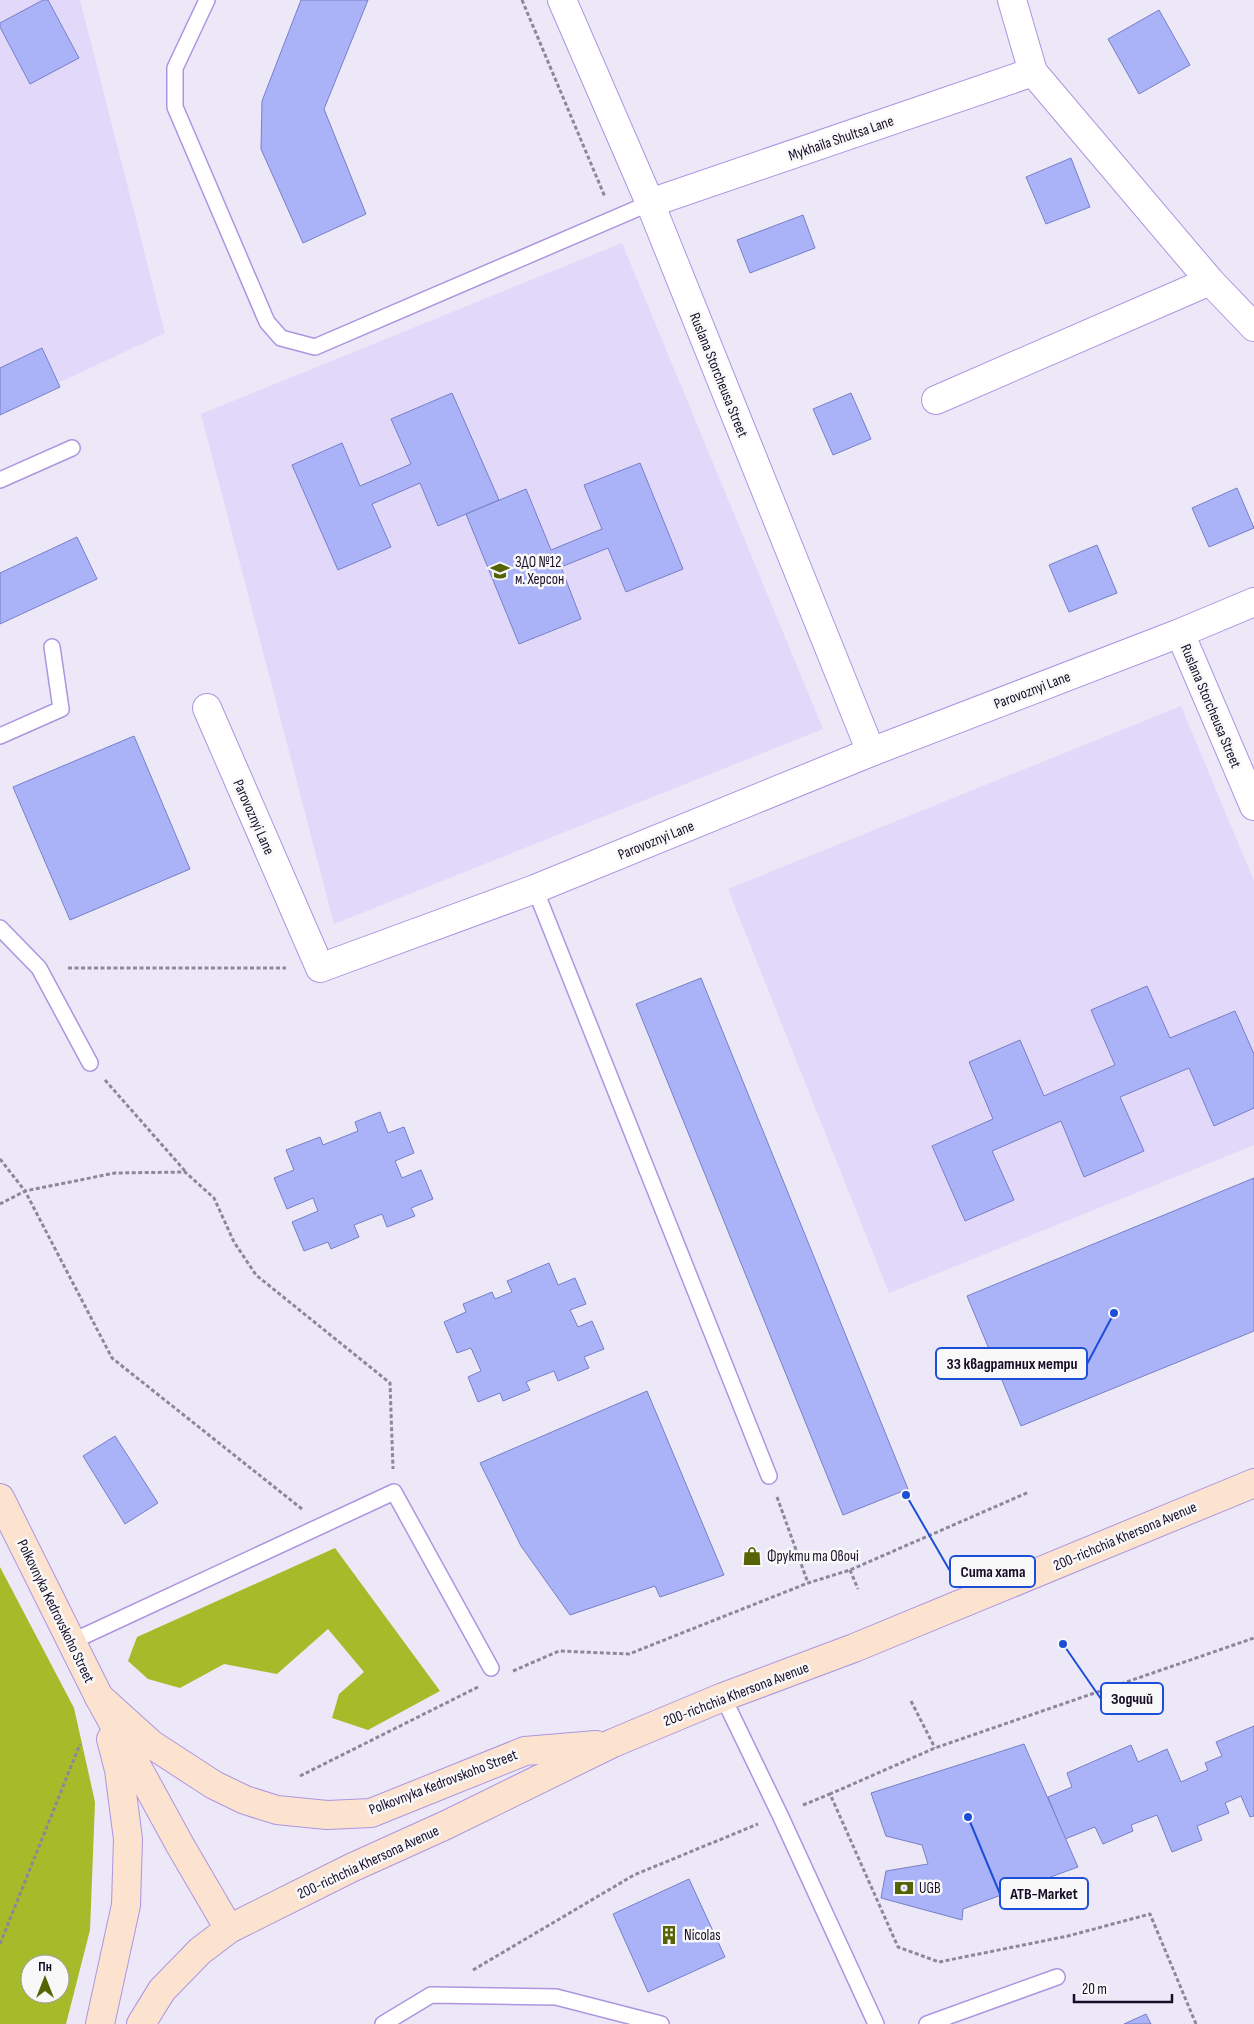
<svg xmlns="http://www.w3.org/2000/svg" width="1254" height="2024" viewBox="0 0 1254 2024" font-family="'Sofia Sans Condensed',sans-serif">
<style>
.built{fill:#e1d8fa}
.forest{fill:#a5bb29;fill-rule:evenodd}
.building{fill:#aab3f7;stroke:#777fc7}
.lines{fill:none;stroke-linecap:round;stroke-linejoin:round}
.lane-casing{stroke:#ad95e0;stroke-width:18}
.street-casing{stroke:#ad95e0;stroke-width:30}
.secondary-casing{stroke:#ad95e0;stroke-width:30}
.path{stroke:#8d879c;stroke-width:3;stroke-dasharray:4 2.5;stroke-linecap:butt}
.lane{stroke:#fff;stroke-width:15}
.street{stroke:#fff;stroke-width:28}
.secondary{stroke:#fce3cf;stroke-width:28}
.labels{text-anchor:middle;stroke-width:5;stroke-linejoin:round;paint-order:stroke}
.street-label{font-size:15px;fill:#170d28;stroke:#f8f8f8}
.poi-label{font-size:15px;fill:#170d28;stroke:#f8f8f8;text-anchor:start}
.leader{fill:none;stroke:#1d4ed8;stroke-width:2}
.callout-dot{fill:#1d4ed8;stroke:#f8f8f8;stroke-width:2}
.callout{fill:#f8f8f8;stroke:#1d4ed8;stroke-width:2}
.callout-label{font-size:16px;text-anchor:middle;font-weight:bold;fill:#170d28}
</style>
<rect width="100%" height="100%" fill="#ece8f8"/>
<!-- built -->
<g class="built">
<polygon points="0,0 80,0 165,333 0,410"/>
<polygon points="622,243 823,729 334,924 201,414"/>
<polygon points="1181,706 1254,881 1254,1145 889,1293 728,889"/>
</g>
<!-- forest -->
<g class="forest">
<polygon points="335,1548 440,1691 368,1730 332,1718 339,1694 364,1672 328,1629 277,1674 224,1664 180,1688 148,1679 128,1661 137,1637"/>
<path d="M0,1567L74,1708L95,1802L90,1930L66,2024H0ZM30,1964H60V1994H30Z"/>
</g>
<!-- building -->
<g class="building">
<polygon points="43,0 48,0 79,58 30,84 0,27 0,23"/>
<polygon points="301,0 368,0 324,109 366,214 303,243 261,149 262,101"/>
<polygon points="1159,10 1190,65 1139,94 1108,39"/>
<polygon points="1071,158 1090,207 1046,224 1026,177"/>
<polygon points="803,215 815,248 750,273 737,240"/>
<polygon points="42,348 60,387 0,415 0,368"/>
<polygon points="452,393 499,500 438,526 420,483 372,504 391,547 338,570 292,465 342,443 360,486 411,464 391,419"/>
<polygon points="851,393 871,439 833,455 813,409"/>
<polygon points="640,463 683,569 626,592 608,548 561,567 581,619 519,644 466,514 526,489 551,550 602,529 584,485"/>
<polygon points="1237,488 1254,528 1209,547 1192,508"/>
<polygon points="77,537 97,579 0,624 0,573"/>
<polygon points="1097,545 1117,593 1069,612 1049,565"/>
<polygon points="134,736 190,869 70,920 13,787"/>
<polygon points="701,978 908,1489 843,1515 636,1004"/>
<polygon points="1147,986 1170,1038 1235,1011 1254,1054 1254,1108 1214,1126 1189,1068 1120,1097 1144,1151 1084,1177 1061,1121 992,1151 1014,1200 965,1221 932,1146 993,1119 969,1062 1020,1040 1044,1096 1115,1065 1091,1010"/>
<polygon points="380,1112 388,1133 404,1127 414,1153 395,1161 402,1178 421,1170 433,1199 411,1208 415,1216 387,1227 382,1214 354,1225 359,1237 331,1249 328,1242 304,1251 292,1222 318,1211 313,1198 287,1209 274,1178 294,1170 286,1150 320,1137 323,1145 358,1131 355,1122"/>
<polygon points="1254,1178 1254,1331 1021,1426 967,1296"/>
<polygon points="549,1263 558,1285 575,1278 586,1304 570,1310 578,1327 592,1321 604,1349 584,1357 589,1368 558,1381 554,1371 526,1382 530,1390 503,1401 500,1393 478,1402 468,1377 481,1371 471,1348 457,1353 444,1322 466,1312 463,1304 492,1292 495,1299 512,1292 507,1281"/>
<polygon points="647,1391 724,1575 660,1597 655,1586 570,1615 521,1546 480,1463"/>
<polygon points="115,1436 158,1503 125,1524 83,1456"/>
<polygon points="1254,1726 1254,1816 1250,1817 1241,1796 1225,1803 1229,1813 1197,1826 1202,1840 1172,1852 1157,1815 1131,1825 1133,1831 1103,1844 1095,1827 1065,1839 1048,1797 1072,1787 1067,1773 1131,1745 1138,1762 1167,1749 1181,1782 1208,1770 1205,1763 1222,1756 1216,1742"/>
<polygon points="1024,1744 1078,1867 963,1909 962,1920 881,1898 886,1871 928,1864 922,1845 886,1836 871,1793"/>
<polygon points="689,1879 725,1957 648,1992 613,1914"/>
<polygon points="1146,2014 1151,2024 1124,2024"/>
</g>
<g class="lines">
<!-- lane casing -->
<g class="lane-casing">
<g id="lane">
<polyline points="207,0 175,68 175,107 267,322 281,338 315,347 650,203"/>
<polyline points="0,480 72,448"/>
<polyline points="0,736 61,709 52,647"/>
<polyline points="535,889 769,1476"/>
<polyline points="0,928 39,968 90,1063"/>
<polyline points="71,1642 394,1492 491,1668"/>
<polyline points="723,1697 780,1815 876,2024"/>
<polyline points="383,2024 431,1995 556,1997 661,2024"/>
<polyline points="927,2024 1057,1977"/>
</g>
</g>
<!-- street casing -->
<g class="street-casing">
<g id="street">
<polyline points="562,0 650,203 871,752"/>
<polyline points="1012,0 1033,72 1210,281 1254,327"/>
<polyline points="650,203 1033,72"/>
<polyline points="936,400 1210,281"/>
<polyline points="1180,633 1254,806"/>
<polyline points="207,708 320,968 535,889 871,752 1180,633 1254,602"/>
</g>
</g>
<!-- secondary casing -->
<g class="secondary-casing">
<g id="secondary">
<polyline points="0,1498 99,1697 180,1845 229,1929"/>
<polyline points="99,1697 151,1744 214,1785 245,1800 277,1810 327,1815 371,1813 525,1751 596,1745"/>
<polyline points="100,2024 126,1905 128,1839 119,1770 111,1739"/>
<polyline points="141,2024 162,1990 200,1951 229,1929 351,1868 446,1825 613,1743 723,1697 854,1648 1254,1483"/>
</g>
</g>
<!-- path -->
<g class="path">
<polyline points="522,0 605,197"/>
<polyline points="68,968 286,968"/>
<polyline points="105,1080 185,1171"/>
<polyline points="0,1159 25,1191 0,1204"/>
<polyline points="777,1497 808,1583"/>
<polyline points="302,1509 112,1358 25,1191 115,1173 185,1172 214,1198 234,1242 256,1275 390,1383 393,1469"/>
<polyline points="850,1570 858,1589"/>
<polyline points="513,1671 559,1651 629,1654 808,1583 850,1570 1029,1492"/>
<polyline points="911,1701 935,1748"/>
<polyline points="300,1776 478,1687"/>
<polyline points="803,1805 830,1794"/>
<polyline points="0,1944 80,1744"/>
<polyline points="473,1970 634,1875 758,1824"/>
<polyline points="1196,2024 1150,1914 1068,1936 939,1962 898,1947 830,1794 935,1748 1254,1638"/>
</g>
<!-- lane -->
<use href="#lane" class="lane"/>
<!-- street -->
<use href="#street" class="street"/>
<!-- secondary -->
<use href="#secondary" class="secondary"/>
</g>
<!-- icons -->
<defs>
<g id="school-bare" transform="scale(1.5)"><path d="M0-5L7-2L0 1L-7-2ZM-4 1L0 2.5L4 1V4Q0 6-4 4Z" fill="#566304" stroke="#f8f8f8" stroke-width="2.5" paint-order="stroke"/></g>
<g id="shop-bare" transform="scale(1.5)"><path d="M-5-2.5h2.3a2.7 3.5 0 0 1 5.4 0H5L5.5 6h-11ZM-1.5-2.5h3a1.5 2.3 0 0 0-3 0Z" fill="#566304" stroke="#f8f8f8" stroke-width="2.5" paint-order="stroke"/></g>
<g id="bank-bare" transform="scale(1.5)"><path d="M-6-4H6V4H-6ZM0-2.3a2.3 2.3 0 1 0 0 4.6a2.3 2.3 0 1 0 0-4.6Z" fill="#566304" stroke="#f8f8f8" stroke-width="2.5" paint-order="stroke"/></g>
<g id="building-bare" transform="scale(1.5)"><path d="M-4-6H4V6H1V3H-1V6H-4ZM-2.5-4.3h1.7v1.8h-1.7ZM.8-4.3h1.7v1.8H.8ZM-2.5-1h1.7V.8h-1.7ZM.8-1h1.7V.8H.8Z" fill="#566304" stroke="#f8f8f8" stroke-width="2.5" paint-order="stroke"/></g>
</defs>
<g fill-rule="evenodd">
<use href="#school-bare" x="500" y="571"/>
<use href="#shop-bare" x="752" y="1556"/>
<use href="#bank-bare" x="904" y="1888"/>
<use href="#building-bare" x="669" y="1935"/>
</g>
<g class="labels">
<!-- street labels -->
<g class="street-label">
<text transform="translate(841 138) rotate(-19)" y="5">Mykhaila Shultsa Lane</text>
<text transform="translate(719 375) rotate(68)" y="5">Ruslana Storcheusa Street</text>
<text transform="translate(1032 690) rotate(-21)" y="5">Parovoznyi Lane</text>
<text transform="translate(1211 706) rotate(67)" y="5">Ruslana Storcheusa Street</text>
<text transform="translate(254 817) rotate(66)" y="5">Parovoznyi Lane</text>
<text transform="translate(656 840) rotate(-22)" y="5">Parovoznyi Lane</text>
<text transform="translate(1125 1536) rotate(-23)" y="5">200-richchia Khersona Avenue</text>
<text transform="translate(56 1611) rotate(64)" y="5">Polkovnyka Kedrovskoho Street</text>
<text transform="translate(736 1694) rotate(-21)" y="5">200-richchia Khersona Avenue</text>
<text transform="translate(443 1782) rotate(-21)" y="5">Polkovnyka Kedrovskoho Street</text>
<text transform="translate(368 1862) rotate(-25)" y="5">200-richchia Khersona Avenue</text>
</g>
<!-- poi labels -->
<g class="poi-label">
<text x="515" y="567">ЗДО №12<tspan x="515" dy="17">м. Херсон</tspan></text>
<text x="767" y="1561">Фрукти та Овочі</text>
<text x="919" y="1893">UGB</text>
<text x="684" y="1940">Nicolas</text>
</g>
</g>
<!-- callouts -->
<path class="leader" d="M1114 1313L1087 1364M906 1495L950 1571M1063 1644L1101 1699M968 1817L1000 1894"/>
<g class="callout-dot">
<circle cx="1114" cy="1313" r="5"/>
<circle cx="906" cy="1495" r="5"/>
<circle cx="1063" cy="1644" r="5"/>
<circle cx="968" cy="1817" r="5"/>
</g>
<g class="callout">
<rect x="936" y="1348" width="151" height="31" rx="5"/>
<rect x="950" y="1556" width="85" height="31" rx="5"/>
<rect x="1101" y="1683" width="62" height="31" rx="5"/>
<rect x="1000" y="1878" width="88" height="31" rx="5"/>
</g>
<g class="callout-label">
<text x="1012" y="1369">33 квадратних метри</text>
<text x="993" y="1577">Сита хата</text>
<text x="1132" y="1704">Зодчий</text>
<text x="1044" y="1899">ATB-Market</text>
</g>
<!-- north arrow -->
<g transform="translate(45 1979)"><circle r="24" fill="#f8f8f8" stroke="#9e9aa5"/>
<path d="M0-4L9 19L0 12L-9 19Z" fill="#566304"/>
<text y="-8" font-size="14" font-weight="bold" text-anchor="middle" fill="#170d28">Пн</text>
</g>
<!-- scale -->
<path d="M1074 1994v8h98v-8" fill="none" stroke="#170d28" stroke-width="2.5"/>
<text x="1082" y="1994" font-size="15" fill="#170d28" stroke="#f8f8f8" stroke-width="4" paint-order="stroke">20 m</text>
</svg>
